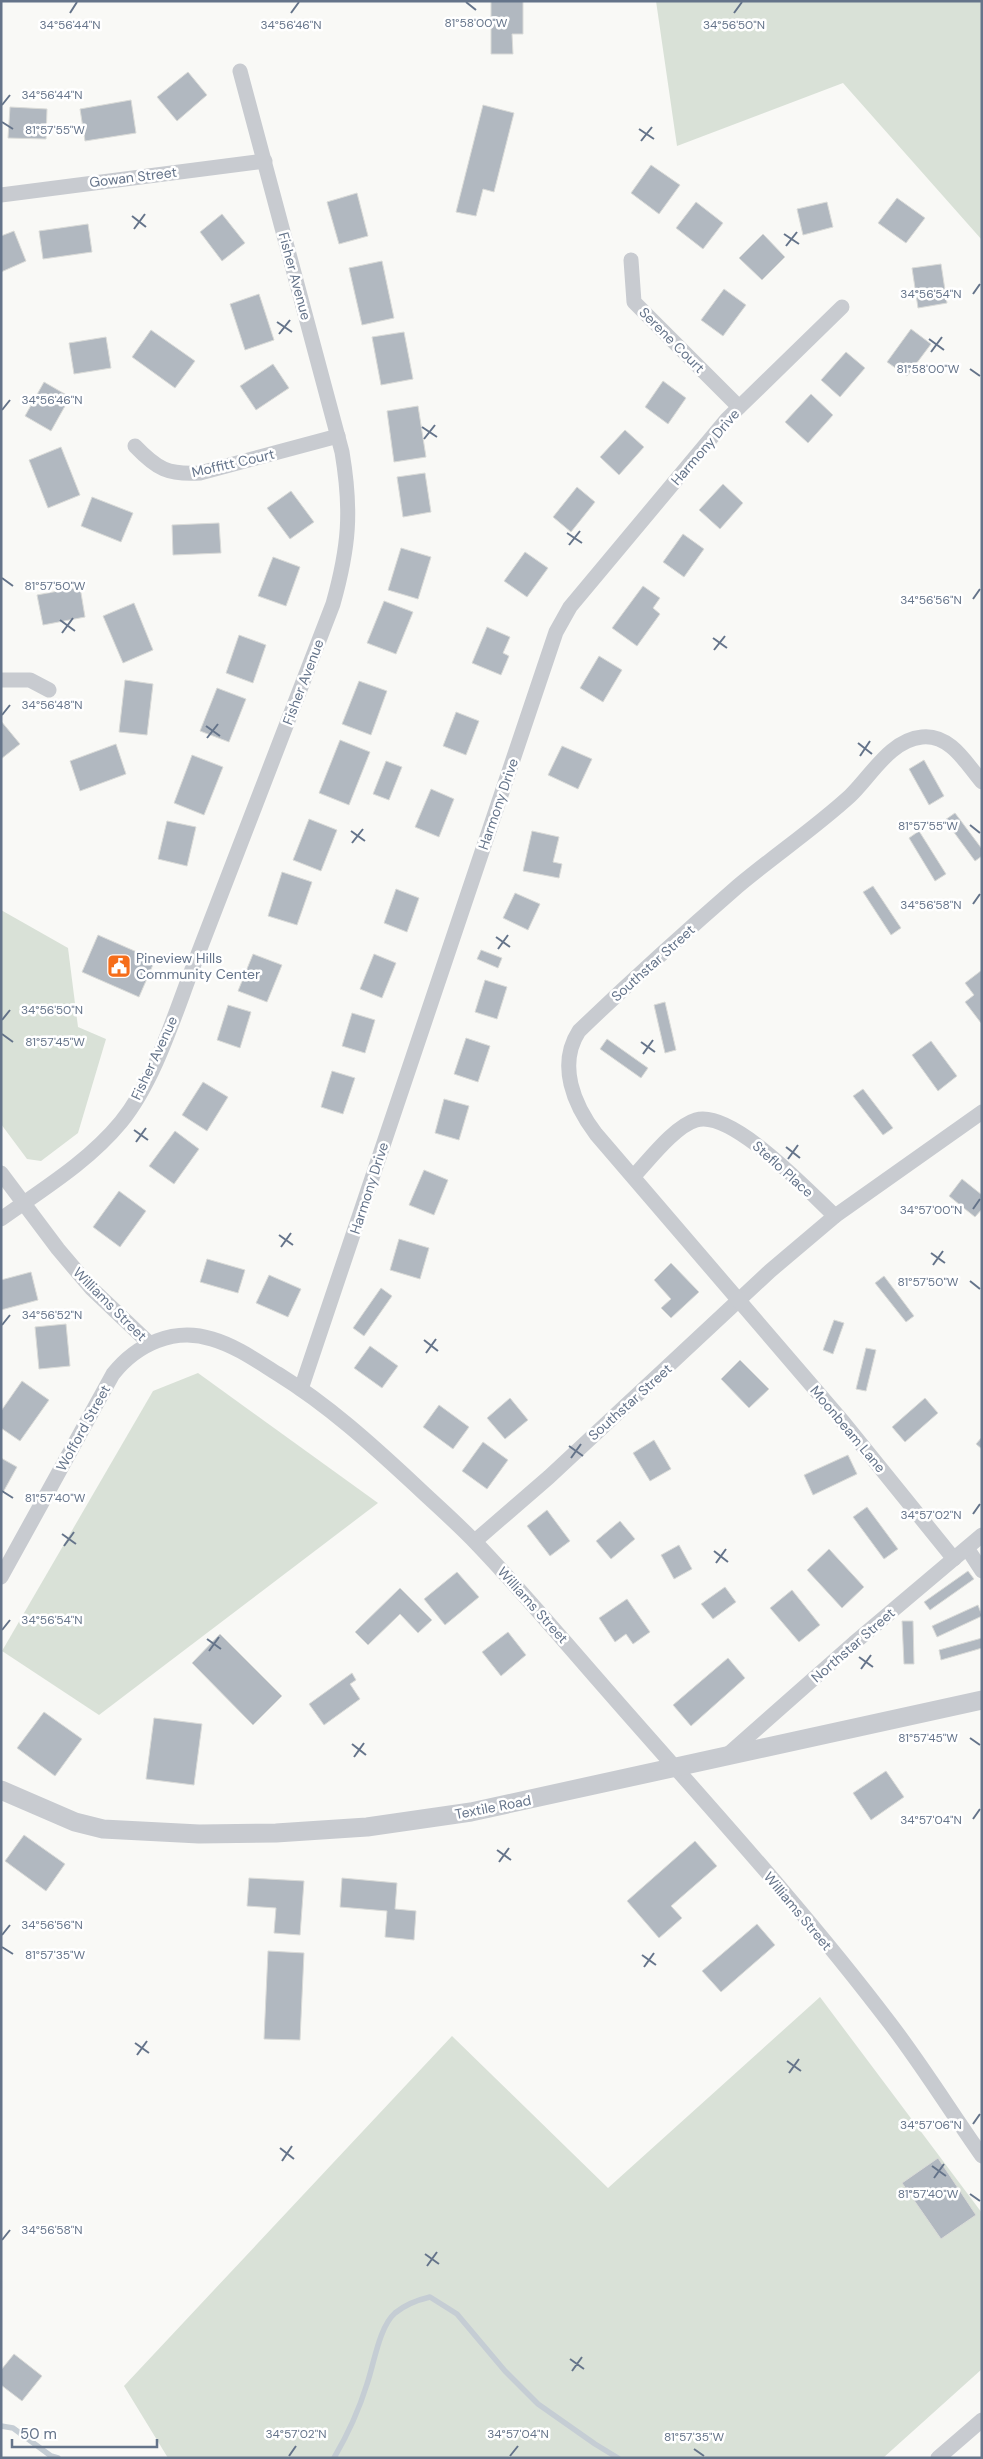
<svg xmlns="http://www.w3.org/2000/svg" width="983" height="2459" viewBox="0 0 983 2459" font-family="'DM Sans',sans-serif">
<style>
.green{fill:#d9e1d7}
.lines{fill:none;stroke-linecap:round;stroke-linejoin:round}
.stream{stroke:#c5cdd4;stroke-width:5.5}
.building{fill:#b1b8c0;stroke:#dadbd8}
.minor{stroke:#c8cbd0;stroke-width:15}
.tertiary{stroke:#c8cbd0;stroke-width:19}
.ticks{fill:none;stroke:#65748a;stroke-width:2}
.labels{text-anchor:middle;stroke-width:5;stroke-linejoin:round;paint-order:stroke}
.street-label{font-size:14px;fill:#65748a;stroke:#fff}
.poi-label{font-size:14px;fill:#65748a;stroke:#fff;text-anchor:start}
.ticks-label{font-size:12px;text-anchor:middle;fill:#65748a;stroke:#fff;stroke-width:5;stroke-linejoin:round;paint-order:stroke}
</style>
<rect width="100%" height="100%" fill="#f9f9f6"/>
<!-- green -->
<g class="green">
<polygon points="656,1 982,1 982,240 843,83 677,146"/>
<polygon points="1,910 68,948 78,1027 106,1039 78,1133 41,1161 27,1159 1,1124"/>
<polygon points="198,1373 378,1503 99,1715 2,1651 153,1391"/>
<polygon points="820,1997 982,2213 982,2369 883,2458 168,2458 124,2386 452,2036 608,2188"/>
</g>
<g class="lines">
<!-- stream -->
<g class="stream">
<polyline points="1,2426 13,2428 51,2456 58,2458"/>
<path d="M334,2458C348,2434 359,2410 367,2384C374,2364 379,2327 395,2313C406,2304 417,2300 430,2297L457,2314L505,2371L538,2404L595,2444L618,2458"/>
</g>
</g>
<!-- building -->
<g class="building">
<polygon points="491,1 523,1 523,34 512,34 513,54 491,54"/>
<polygon points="188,72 207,95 177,121 157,97"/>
<polygon points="131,100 136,133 85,141 80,109"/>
<polygon points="483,105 514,113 494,192 483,189 476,216 456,212"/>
<polygon points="10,107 47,109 46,139 8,138"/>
<polygon points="651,165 680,185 659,214 631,193"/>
<polygon points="357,193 368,236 339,244 327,202"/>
<polygon points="897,198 925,218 906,243 878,223"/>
<polygon points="696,202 723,223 703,249 676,228"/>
<polygon points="827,202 833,227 803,235 797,209"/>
<polygon points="222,214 245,243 222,261 200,232"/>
<polygon points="88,224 92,252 43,259 39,231"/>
<polygon points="14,231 26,261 1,272 1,236"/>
<polygon points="763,234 785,257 762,280 739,258"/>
<polygon points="382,261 394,318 362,325 349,268"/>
<polygon points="941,264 947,303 918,308 912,268"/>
<polygon points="724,289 746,305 723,336 701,320"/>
<polygon points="259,294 274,340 245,350 230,304"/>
<polygon points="911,329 931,344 907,376 887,362"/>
<polygon points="151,330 195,361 175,388 132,357"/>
<polygon points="404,332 413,379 381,385 372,337"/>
<polygon points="106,337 111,368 74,374 69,343"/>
<polygon points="846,352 865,368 840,397 821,380"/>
<polygon points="273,364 289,388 256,410 240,386"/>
<polygon points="663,381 686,398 668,424 645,407"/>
<polygon points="44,382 70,397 51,431 25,416"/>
<polygon points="811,394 833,415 808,443 785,422"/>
<polygon points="418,406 426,457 394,462 387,411"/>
<polygon points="625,430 644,447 619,475 600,457"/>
<polygon points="61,447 80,495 48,508 29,460"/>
<polygon points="425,473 431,512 403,517 397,477"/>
<polygon points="723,484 743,503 720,529 699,510"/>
<polygon points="577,487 595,502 571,532 553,517"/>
<polygon points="291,491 314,522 290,539 267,508"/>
<polygon points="92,497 133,513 121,542 81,526"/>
<polygon points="219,523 221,553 173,555 172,525"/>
<polygon points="683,534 704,549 684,577 663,562"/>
<polygon points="401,548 431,557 418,599 388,590"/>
<polygon points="525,552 548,568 527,597 504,581"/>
<polygon points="273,557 300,567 286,606 258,596"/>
<polygon points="643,586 660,598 653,608 660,614 637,646 612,628"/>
<polygon points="80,587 85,617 43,625 37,595"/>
<polygon points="384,601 413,612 396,654 367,643"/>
<polygon points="134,603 153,650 123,663 103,616"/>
<polygon points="487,627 510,637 503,653 509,656 501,675 472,663"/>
<polygon points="239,635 266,645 253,683 226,673"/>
<polygon points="599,656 622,670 603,702 580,688"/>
<polygon points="125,680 153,684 147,735 119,732"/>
<polygon points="359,681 387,691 371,735 342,724"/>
<polygon points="217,688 246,699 229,742 200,731"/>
<polygon points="456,712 479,721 466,755 443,746"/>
<polygon points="1,721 20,744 1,759"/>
<polygon points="340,740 370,752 349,805 319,793"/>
<polygon points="116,744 126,774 80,791 70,761"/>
<polygon points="562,746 592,759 578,789 548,775"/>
<polygon points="192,755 223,767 204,815 174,803"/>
<polygon points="924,760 944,796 929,805 909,769"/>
<polygon points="386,761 402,767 389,800 373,794"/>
<polygon points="431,789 454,799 439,837 415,827"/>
<polygon points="955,813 982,849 982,856 975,861 945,820"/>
<polygon points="309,819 337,830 321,871 293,860"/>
<polygon points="167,821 196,827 187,866 158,859"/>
<polygon points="532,831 559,837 553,862 562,864 559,878 523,871"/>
<polygon points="919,831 946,874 935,881 909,838"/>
<polygon points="282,872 312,882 297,925 268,916"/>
<polygon points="873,886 901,928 891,935 863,892"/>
<polygon points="396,889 419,898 407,932 384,923"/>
<polygon points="515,893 540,904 528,930 503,918"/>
<polygon points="98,935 155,960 139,997 82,972"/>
<polygon points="481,950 502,958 498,968 477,959"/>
<polygon points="253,954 282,965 267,1002 238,991"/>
<polygon points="374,954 396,963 382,998 360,989"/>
<polygon points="982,970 982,1022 981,1023 965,1002 974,995 965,983"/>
<polygon points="485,980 507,987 497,1019 475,1012"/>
<polygon points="665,1002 676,1050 665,1053 654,1005"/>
<polygon points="228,1005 251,1012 240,1048 217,1040"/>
<polygon points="352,1013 375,1020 365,1053 342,1046"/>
<polygon points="466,1038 490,1046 478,1082 454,1074"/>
<polygon points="607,1039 648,1068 641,1078 600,1049"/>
<polygon points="931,1041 957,1076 938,1091 912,1055"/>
<polygon points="332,1071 355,1078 343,1114 321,1107"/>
<polygon points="203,1082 228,1097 207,1131 182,1115"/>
<polygon points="863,1089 893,1128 883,1135 853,1096"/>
<polygon points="444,1099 469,1106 459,1140 435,1133"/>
<polygon points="175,1131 199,1149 174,1184 149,1166"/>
<polygon points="424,1170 448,1180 434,1215 409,1205"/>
<polygon points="962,1179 982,1195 982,1209 975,1217 949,1196"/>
<polygon points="119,1191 146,1211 120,1247 93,1227"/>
<polygon points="399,1239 429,1248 420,1279 390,1270"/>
<polygon points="207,1259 245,1270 238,1293 200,1282"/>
<polygon points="671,1263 699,1292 671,1318 661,1308 671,1299 654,1280"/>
<polygon points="31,1272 38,1300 1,1310 1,1280"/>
<polygon points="269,1275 301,1289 288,1317 256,1303"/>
<polygon points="884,1276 914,1316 906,1322 875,1283"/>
<polygon points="381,1288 392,1296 364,1336 353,1328"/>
<polygon points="834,1320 844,1323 833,1354 823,1350"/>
<polygon points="66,1324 70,1366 39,1369 35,1327"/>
<polygon points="370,1346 398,1366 382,1388 354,1368"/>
<polygon points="866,1348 876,1350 866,1391 856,1389"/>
<polygon points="740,1360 769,1389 749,1408 721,1379"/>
<polygon points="22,1381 49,1400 20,1441 1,1428 1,1411"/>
<polygon points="510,1398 528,1420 505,1439 487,1418"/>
<polygon points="925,1398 938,1413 905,1442 892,1427"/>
<polygon points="439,1405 469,1427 453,1449 423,1427"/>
<polygon points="982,1437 982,1449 976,1444"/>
<polygon points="654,1440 671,1469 650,1481 633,1453"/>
<polygon points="483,1442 508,1460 487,1489 462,1471"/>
<polygon points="848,1455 857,1474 813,1495 804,1475"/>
<polygon points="1,1458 17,1467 1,1496"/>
<polygon points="867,1507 898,1549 884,1559 853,1517"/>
<polygon points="547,1510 570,1541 550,1556 527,1526"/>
<polygon points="620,1521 635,1539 611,1559 596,1541"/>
<polygon points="679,1545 692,1569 674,1579 661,1555"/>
<polygon points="829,1549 864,1587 842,1608 807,1570"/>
<polygon points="968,1571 974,1579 930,1610 924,1602"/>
<polygon points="457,1572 479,1597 445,1625 424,1599"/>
<polygon points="725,1587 736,1602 713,1619 701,1604"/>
<polygon points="400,1588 432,1620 418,1633 400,1614 368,1645 355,1632"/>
<polygon points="792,1590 820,1625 799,1642 770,1608"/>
<polygon points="627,1599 650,1632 633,1644 626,1634 615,1642 599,1618"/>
<polygon points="978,1605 982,1616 937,1637 932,1626"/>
<polygon points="902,1621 913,1621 914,1664 904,1664"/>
<polygon points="508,1632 526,1655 501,1676 482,1652"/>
<polygon points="220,1634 282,1696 253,1725 192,1663"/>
<polygon points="982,1638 982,1648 941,1660 939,1650"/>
<polygon points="728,1658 745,1678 691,1726 673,1705"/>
<polygon points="352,1673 356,1680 350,1684 360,1699 324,1725 309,1704"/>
<polygon points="44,1712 82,1739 55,1776 17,1748"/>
<polygon points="154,1718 202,1724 194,1785 146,1779"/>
<polygon points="886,1771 904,1797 871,1820 853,1793"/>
<polygon points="24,1835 65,1864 46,1891 5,1861"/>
<polygon points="695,1841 717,1866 671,1906 682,1918 659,1938 627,1901"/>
<polygon points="249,1878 304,1881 300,1935 274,1933 276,1908 247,1906"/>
<polygon points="342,1878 397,1883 395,1909 416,1911 414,1940 385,1937 387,1911 340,1907"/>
<polygon points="757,1924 775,1945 721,1992 702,1971"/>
<polygon points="268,1951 304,1953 300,2040 264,2039"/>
<polygon points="938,2158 976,2215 941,2239 902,2183"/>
<polygon points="14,2354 42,2376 22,2401 1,2385 1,2370"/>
</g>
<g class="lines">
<!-- minor -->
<g class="minor">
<polyline points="1,195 265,161"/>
<polyline points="631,260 634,302 739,407"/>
<path d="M135,446C157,469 168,475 200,473L338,436"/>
<polyline points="1,680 30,680 49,690"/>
<polyline points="1,1173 58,1249 91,1288 149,1343"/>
<path d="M634,1176C649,1160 675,1126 696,1120C732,1109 808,1191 835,1216"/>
<path d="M1,1219C43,1189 88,1162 121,1122C157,1078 177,1006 198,954C244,837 288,720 333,604C349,547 352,511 342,452L240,71"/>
<polyline points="301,1389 556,632 570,607 727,419 842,307"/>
<polyline points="475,1541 549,1477 770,1271 835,1216 982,1112"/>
<polyline points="967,1548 982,1571"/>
<path d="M954,1559L844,1423L596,1134C574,1105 557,1065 579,1031C631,981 684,933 738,886C775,855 815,828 850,796C871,776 890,740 922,737C950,734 966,763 982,782"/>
<path d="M1,1577L113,1374C137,1344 174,1327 212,1339C236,1346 257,1361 278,1374C328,1405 371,1444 414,1484C435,1504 457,1523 477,1544C522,1591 563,1640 606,1689C702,1799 801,1906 889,2022C922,2065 951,2112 982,2156"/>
<polyline points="726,1756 854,1643 982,1535"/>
<polyline points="938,2458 982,2420"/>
</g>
<!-- tertiary -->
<polyline class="tertiary" points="1,1790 75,1822 103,1829 199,1834 276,1833 367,1827 471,1812 982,1700"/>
</g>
<!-- ticks -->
<path class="ticks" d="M466,2L476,10M70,13L77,2M291,13L299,2M734,13L742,2M2,105L10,95M2,122L13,129M639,129L654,139M641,141L652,127M132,216L146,227M134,229L145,214M784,234L799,244M786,246L797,232M973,294L980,284M277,322L292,332M279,334L290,320M929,339L944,350M931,352L942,337M970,369L980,376M2,410L10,400M422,427L437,437M424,439L435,425M567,533L582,543M569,545L580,531M2,578L13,586M973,599L980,589M60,620L75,631M62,633L73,618M713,638L727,648M714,650L725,636M2,715L10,705M206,726L220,736M207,738L218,724M858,743L872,754M860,756L870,741M970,825L980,833M351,831L365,841M352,843L363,829M973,904L980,894M496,937L510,947M498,949L508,935M2,1020L10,1010M2,1034L13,1042M641,1042L655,1052M643,1054L653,1040M134,1130L148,1140M136,1142L146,1128M786,1147L800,1158M788,1159L798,1145M973,1209L980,1199M279,1235L293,1245M281,1247L291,1233M931,1253L945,1263M933,1265L943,1251M970,1281L980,1289M2,1325L10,1315M424,1340L438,1351M426,1353L436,1339M569,1446L583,1456M571,1458L581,1444M2,1491L13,1498M973,1514L980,1504M62,1534L76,1544M64,1546L74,1532M714,1551L728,1562M716,1563L726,1549M2,1630L10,1620M207,1639L221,1649M209,1651L219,1637M859,1657L873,1667M861,1669L871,1655M970,1738L980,1745M352,1744L366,1755M354,1757L364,1743M973,1819L980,1809M497,1850L511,1860M499,1862L509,1848M2,1935L10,1925M2,1947L13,1954M642,1955L656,1965M644,1967L654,1953M135,2043L149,2053M137,2055L147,2041M787,2061L801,2071M789,2073L799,2059M973,2124L980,2114M280,2148L294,2159M282,2161L292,2146M932,2166L946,2176M934,2178L944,2164M970,2194L980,2201M2,2240L10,2230M425,2254L439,2264M427,2266L437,2252M570,2359L584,2369M572,2371L582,2357M694,2449L704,2456M289,2456L296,2446M510,2456L518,2446"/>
<!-- icons -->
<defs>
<g id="civic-square" transform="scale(1.25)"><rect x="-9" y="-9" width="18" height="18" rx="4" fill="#f56d1a" stroke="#fff"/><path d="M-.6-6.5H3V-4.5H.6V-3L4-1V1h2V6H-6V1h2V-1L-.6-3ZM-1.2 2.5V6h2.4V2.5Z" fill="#fff"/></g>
</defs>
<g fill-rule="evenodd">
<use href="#civic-square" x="119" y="966"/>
</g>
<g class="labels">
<!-- street labels -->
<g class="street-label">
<text transform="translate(133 177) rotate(-7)" y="5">Gowan Street</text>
<text transform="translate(295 276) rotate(75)" y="5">Fisher Avenue</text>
<text transform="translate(672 340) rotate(45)" y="5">Serene Court</text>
<text transform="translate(705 447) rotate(-49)" y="5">Harmony Drive</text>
<text transform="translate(233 463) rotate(-13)" y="5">Moffitt Court</text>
<text transform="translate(303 682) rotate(-69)" y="5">Fisher Avenue</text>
<text transform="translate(498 804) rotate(-71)" y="5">Harmony Drive</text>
<text transform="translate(653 963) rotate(-42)" y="5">Southstar Street</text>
<text transform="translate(154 1058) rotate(-65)" y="5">Fisher Avenue</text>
<text transform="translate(783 1169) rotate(42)" y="5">Steflo Place</text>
<text transform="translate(369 1188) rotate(-72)" y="5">Harmony Drive</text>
<text transform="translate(110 1304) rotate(45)" y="5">Williams Street</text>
<text transform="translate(630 1402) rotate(-42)" y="5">Southstar Street</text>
<text transform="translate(83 1428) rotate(-61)" y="5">Wofford Street</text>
<text transform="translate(848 1429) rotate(50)" y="5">Moonbeam Lane</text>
<text transform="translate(533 1605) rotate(48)" y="5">Williams Street</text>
<text transform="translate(853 1645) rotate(-41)" y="5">Northstar Street</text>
<text transform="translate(493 1807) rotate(-11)" y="5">Textile Road</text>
<text transform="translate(798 1911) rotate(50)" y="5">Williams Street</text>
</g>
<!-- poi labels -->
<g class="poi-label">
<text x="136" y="963">Pineview Hills<tspan x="136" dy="16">Community Center</tspan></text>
</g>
</g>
<g class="ticks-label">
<text x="476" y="27">81°58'00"W</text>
<text x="70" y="29">34°56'44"N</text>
<text x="291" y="29">34°56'46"N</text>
<text x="734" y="29">34°56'50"N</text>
<text x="52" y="99">34°56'44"N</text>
<text x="55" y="134">81°57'55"W</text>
<text x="931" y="298">34°56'54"N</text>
<text x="928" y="373">81°58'00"W</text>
<text x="52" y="404">34°56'46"N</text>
<text x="55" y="590">81°57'50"W</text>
<text x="931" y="604">34°56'56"N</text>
<text x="52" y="709">34°56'48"N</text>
<text x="928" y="830">81°57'55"W</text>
<text x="931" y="909">34°56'58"N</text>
<text x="52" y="1014">34°56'50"N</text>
<text x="55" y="1046">81°57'45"W</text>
<text x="931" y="1214">34°57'00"N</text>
<text x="928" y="1286">81°57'50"W</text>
<text x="52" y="1319">34°56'52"N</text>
<text x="55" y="1502">81°57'40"W</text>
<text x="931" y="1519">34°57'02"N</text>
<text x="52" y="1624">34°56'54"N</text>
<text x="928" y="1742">81°57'45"W</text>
<text x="931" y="1824">34°57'04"N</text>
<text x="52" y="1929">34°56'56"N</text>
<text x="55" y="1959">81°57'35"W</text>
<text x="931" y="2129">34°57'06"N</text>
<text x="928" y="2198">81°57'40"W</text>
<text x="52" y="2234">34°56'58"N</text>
<text x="296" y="2438">34°57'02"N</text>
<text x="518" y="2438">34°57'04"N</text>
<text x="694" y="2441">81°57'35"W</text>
</g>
<!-- border -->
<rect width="983" height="2459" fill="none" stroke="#65748a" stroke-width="5"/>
<!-- scale -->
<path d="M12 2439v8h145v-8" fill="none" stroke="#65748a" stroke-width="2.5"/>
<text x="20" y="2439" font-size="15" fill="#65748a" stroke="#ffffff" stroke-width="4" paint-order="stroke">50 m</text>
</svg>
